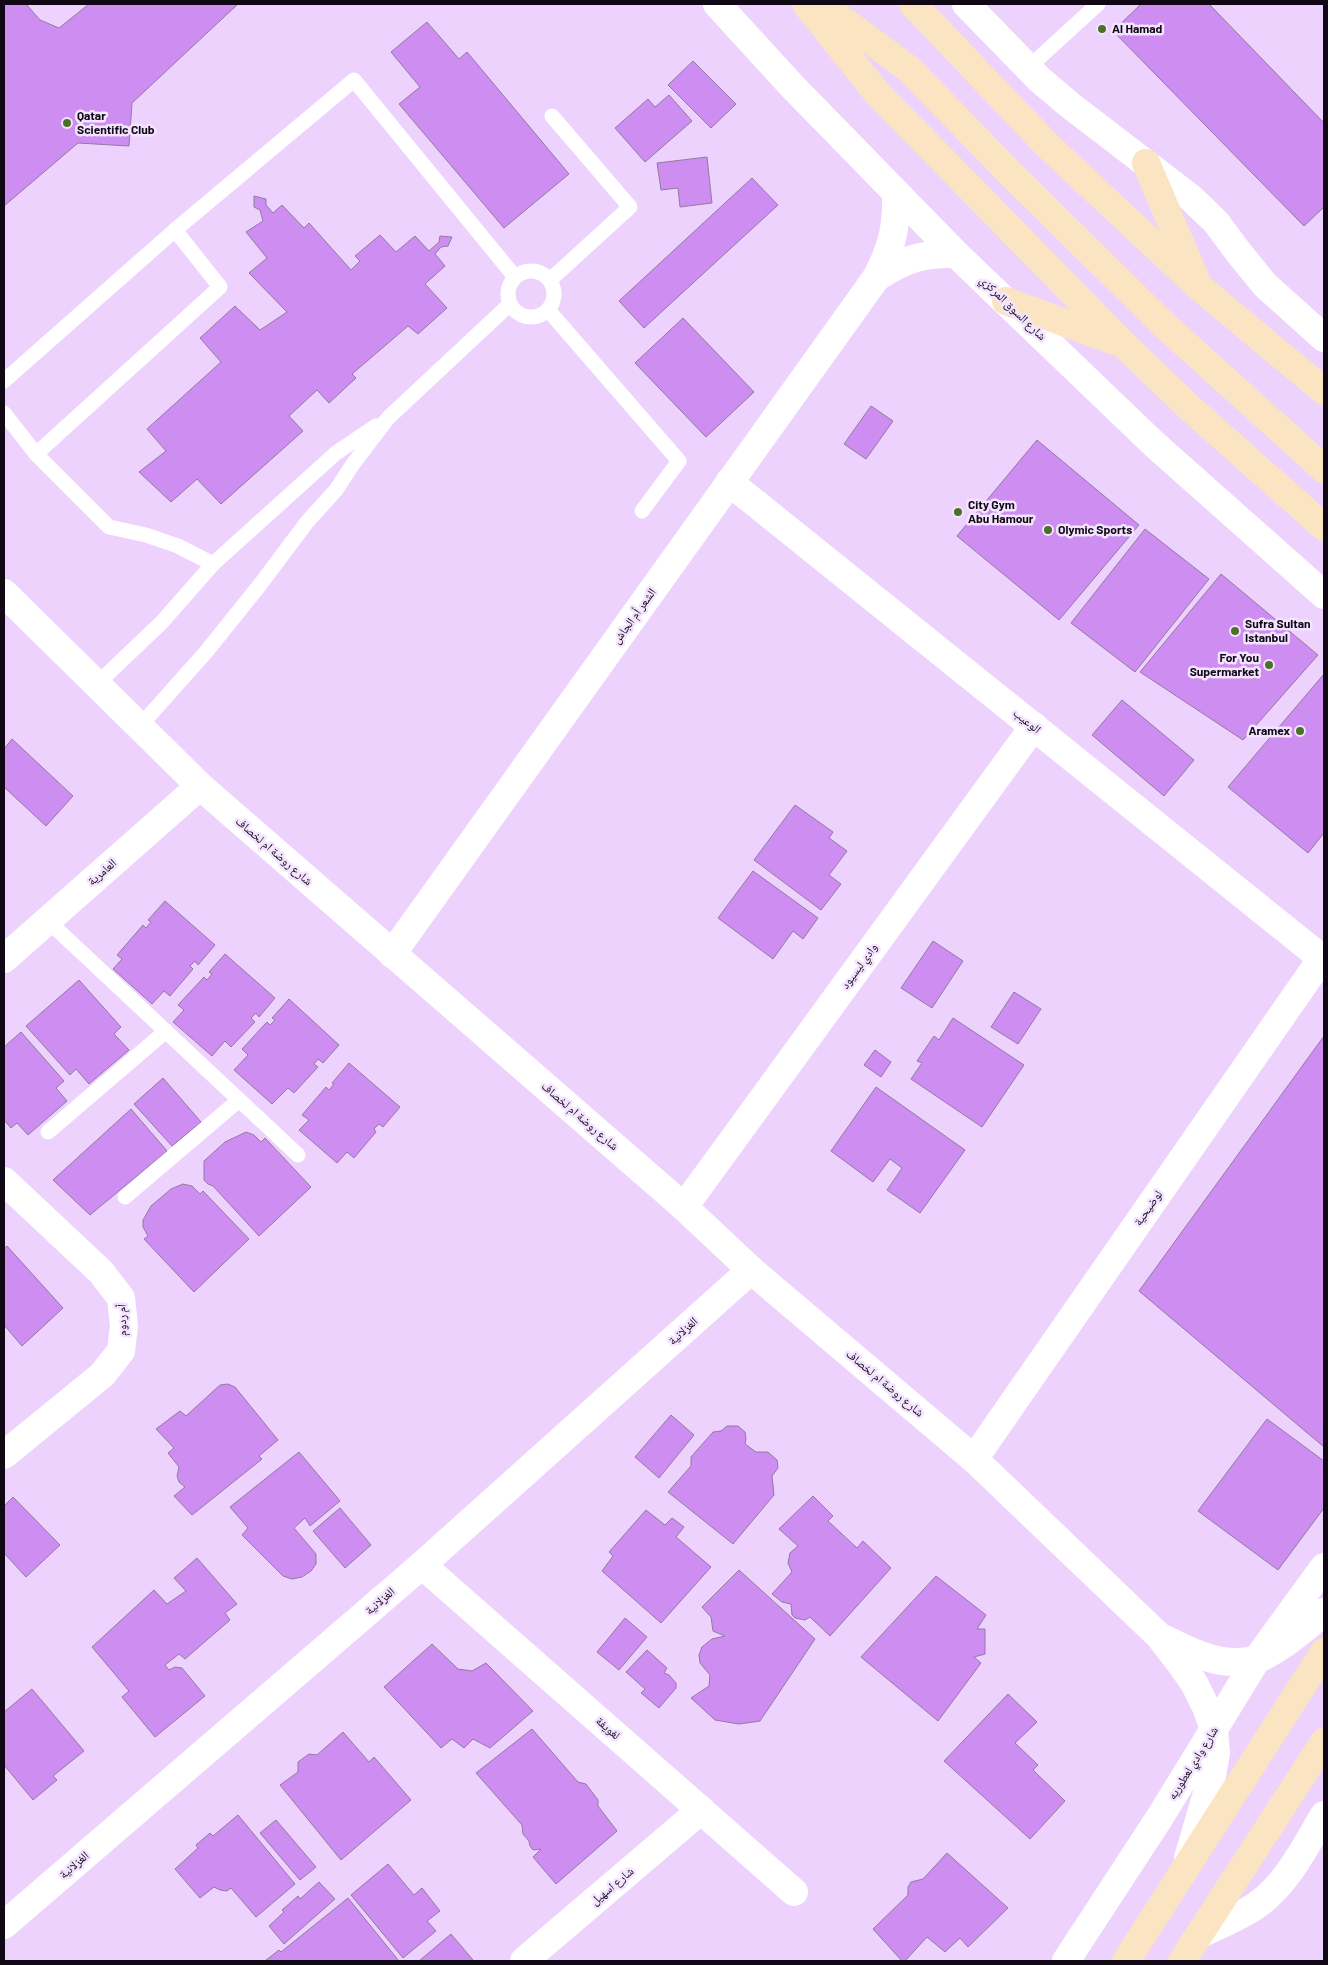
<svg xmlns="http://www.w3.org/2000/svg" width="1328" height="1965" viewBox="0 0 1328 1965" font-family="Barlow,'Noto Naskh Arabic',sans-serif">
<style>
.building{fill:#cd8df1;stroke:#937aa2}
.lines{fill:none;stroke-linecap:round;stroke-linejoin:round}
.lane{stroke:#fff;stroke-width:15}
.street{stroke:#fff;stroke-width:28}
.secondary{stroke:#fbe4c1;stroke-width:28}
.poi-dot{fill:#4b7029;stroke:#f4e4ff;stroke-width:2}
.labels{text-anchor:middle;stroke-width:5;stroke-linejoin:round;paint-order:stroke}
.poi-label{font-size:12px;font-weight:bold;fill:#110816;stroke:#f4e4ff;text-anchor:start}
.street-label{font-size:12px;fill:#110816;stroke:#f4e4ff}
</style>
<rect width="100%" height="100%" fill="#edd2fe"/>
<!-- building -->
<g class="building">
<polygon points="4,4 26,4 40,20 59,28 89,4 238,4 132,103 129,146 78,143 4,206"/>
<polygon points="1141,4 1209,4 1324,123 1324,207 1304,226 1113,31"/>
<polygon points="427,22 459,59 467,52 569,174 504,228 399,104 420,87 391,52"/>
<polygon points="693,61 736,104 711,128 668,85"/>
<polygon points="669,95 692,121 645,162 615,128 648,99 655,107"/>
<polygon points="707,157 712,203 680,207 678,188 661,190 657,163"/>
<polygon points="752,178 778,205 644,328 619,301"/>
<polygon points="254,196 266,199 266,205 273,213 282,205 304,228 309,223 351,270 360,261 355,256 380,235 396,252 415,236 429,251 439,242 440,236 452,237 448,246 441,247 435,254 445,266 425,284 447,308 418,334 408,326 352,374 356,378 329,403 317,390 289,416 303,431 221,504 197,479 171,502 139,472 166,451 147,429 221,362 200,338 235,306 260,330 287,312 249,273 267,258 246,232 263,221 260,210 254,207"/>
<polygon points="683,318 754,392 706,437 635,363"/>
<polygon points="871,406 893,421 866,459 844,444"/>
<polygon points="1037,440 1139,525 1059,620 957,536"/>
<polygon points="1145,529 1209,579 1135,672 1071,623"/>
<polygon points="1221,574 1318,655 1243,740 1140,672"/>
<polygon points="1324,674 1324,833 1308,853 1228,787"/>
<polygon points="1122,700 1194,760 1164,796 1092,735"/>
<polygon points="12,739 73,796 46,826 4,787 4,749"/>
<polygon points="795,805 833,832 829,838 847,851 829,875 841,884 821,910 754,860"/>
<polygon points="753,871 818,918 803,939 793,931 773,959 718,918"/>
<polygon points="165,901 215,945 198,965 195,961 190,966 193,969 170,996 164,991 152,1004 113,969 122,959 117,955 143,925 146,928 151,922 148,920"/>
<polygon points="933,941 963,961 932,1008 901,988"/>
<polygon points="225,954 275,998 259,1017 256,1013 251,1018 255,1022 231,1047 225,1041 212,1056 173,1022 184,1010 178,1005 204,977 207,980 212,974 209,972"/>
<polygon points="79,980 121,1027 114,1034 129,1050 89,1084 76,1069 70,1075 26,1026"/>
<polygon points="1014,992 1041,1009 1018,1044 991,1027"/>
<polygon points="289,999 339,1045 323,1063 318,1059 314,1064 318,1067 294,1093 288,1088 272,1104 234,1070 248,1055 242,1049 267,1022 270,1025 275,1020 272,1018"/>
<polygon points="953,1018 1024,1065 982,1127 911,1079 922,1063 917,1061 934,1036 939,1040"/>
<polygon points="21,1032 64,1081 56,1088 67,1101 28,1135 17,1123 11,1128 4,1120 4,1047"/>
<polygon points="1324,1036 1324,1447 1139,1291"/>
<polygon points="875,1050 891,1062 881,1077 864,1065"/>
<polygon points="349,1063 400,1107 383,1127 379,1124 374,1129 376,1132 354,1158 347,1152 337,1163 299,1130 309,1120 302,1115 326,1087 329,1090 334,1084 332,1083"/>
<polygon points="163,1078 201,1122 172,1146 134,1104"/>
<polygon points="876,1087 965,1150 920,1213 887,1190 902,1168 890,1159 873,1182 831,1151"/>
<polygon points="131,1109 167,1151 90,1215 53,1180"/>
<polygon points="246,1132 254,1135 261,1142 265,1138 311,1187 259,1236 213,1186 208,1184 204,1180 204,1161 225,1142"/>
<polygon points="183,1184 192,1186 200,1194 203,1191 249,1239 194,1292 144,1239 148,1236 143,1227 143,1220 151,1206 171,1189"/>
<polygon points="7,1246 63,1308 22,1346 4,1325 4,1249"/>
<polygon points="228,1384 235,1387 278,1440 259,1456 262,1459 192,1515 174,1496 185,1487 179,1482 177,1476 179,1467 168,1453 174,1448 156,1429 180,1411 186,1416 220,1385"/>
<polygon points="671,1415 694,1435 659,1478 635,1457"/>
<polygon points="1267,1419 1324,1461 1324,1508 1278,1570 1198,1511"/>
<polygon points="727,1426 738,1426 745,1432 746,1439 745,1444 756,1452 768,1452 777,1460 778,1468 772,1476 774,1495 733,1544 668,1492 691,1466 691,1457 713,1432 721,1431"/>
<polygon points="299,1452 340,1501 310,1526 305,1518 294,1528 316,1554 316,1564 311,1571 302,1577 292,1579 283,1576 242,1535 248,1528 230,1507"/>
<polygon points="813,1496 833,1516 828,1521 857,1548 863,1541 891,1568 830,1636 810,1617 805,1620 795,1618 792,1615 791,1604 782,1602 772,1594 792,1572 788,1563 790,1553 798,1546 779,1529"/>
<polygon points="13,1497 60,1545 26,1577 4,1553 4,1506"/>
<polygon points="340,1508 371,1545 345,1568 313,1531"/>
<polygon points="646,1510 665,1525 672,1518 684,1527 676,1537 711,1567 661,1623 602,1571 613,1556 609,1552"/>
<polygon points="197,1558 237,1604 225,1613 230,1620 185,1659 179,1654 165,1665 169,1670 175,1667 182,1668 205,1696 155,1737 122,1697 129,1691 92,1647 154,1590 167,1604 186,1591 174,1578"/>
<polygon points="739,1570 815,1639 760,1721 739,1724 715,1720 691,1698 709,1686 710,1675 700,1663 699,1655 702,1647 712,1639 725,1636 713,1631 711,1617 702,1607"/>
<polygon points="936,1576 986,1615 977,1629 985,1629 985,1654 974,1657 981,1663 938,1721 861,1657"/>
<polygon points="625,1618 647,1637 619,1670 597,1652"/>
<polygon points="432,1644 458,1669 472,1671 486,1663 533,1711 490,1748 473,1739 464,1748 452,1739 441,1748 384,1687"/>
<polygon points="647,1650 667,1668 664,1673 669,1675 676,1683 676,1688 659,1708 641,1693 645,1689 626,1672"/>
<polygon points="32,1689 84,1751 53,1776 57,1780 33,1800 4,1765 4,1712"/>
<polygon points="1008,1694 1037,1722 1015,1743 1038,1765 1033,1770 1065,1801 1030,1839 944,1761"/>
<polygon points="532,1729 578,1782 586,1784 598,1800 598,1806 617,1831 556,1884 533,1857 541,1849 533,1850 530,1846 529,1841 523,1834 522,1825 476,1773"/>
<polygon points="343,1732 369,1762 374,1757 411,1800 341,1860 280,1785 298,1772 298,1762 309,1754 317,1755"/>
<polygon points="238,1815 295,1884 256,1917 231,1888 227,1891 220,1890 214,1887 200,1898 175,1869 198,1848 196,1845 210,1833 213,1836"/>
<polygon points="276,1820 316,1867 300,1880 260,1833"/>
<polygon points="947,1853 1008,1908 968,1947 960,1938 945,1952 927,1937 905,1961 902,1961 873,1929 908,1895 908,1887 911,1882 923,1879"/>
<polygon points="388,1864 414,1895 422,1888 440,1911 427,1921 436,1931 403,1958 351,1895"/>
<polygon points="319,1882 335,1899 284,1944 269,1926 284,1912 282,1910 298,1896 300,1899"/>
<polygon points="348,1898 399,1961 265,1961 279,1950 281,1952"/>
<polygon points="451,1934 473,1960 471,1961 419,1961"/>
</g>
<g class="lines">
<!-- lane -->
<g class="lane">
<polyline points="1028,68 1098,4"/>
<circle cx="531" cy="294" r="23"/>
<polyline points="550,280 630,207 552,116"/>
<polyline points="549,311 679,461 642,511"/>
<polyline points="4,381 175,230 354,80 515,277"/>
<polyline points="4,413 36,454 109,527 146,535 178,546 213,564"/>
<polyline points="36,454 220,287 175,230"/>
<polyline points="96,685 162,622 213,564 336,453 376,426"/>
<polyline points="140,726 206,652 259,586 307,522 336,490 353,464 388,418 510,304"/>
<polyline points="47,920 298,1155"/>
<polyline points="48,1132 166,1031"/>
<polyline points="125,1197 239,1100"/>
</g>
<!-- street -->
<g class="street">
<polyline points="717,4 791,85 956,254 1154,444 1324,595"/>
<polyline points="966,4 1040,80 1071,106 1191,198 1216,222 1239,253 1265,285 1324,338"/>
<path d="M876,278C904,259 923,253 956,254"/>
<polyline points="729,482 1324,960"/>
<polyline points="4,593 200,786 684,1207 751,1270 974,1459 1159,1636 1183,1667 1194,1683 1206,1707 1214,1730 1216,1753 1212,1776 1188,1858"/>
<path d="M392,954L876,278C892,248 897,227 896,193"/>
<polyline points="4,959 200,786"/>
<polyline points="4,1181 101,1272 121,1298 124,1326 121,1351 102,1375 4,1455"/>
<polyline points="684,1207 1034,726"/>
<polyline points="974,1459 1322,958"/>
<polyline points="422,1565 794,1892"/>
<path d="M1165,1639C1192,1653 1225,1669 1257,1659C1278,1652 1307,1627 1324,1612"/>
<polyline points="4,1925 422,1565 751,1270"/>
<path d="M1199,1935C1217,1926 1237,1918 1254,1907C1286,1886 1305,1847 1324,1815"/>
<polyline points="524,1961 701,1810"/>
<polyline points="1066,1961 1160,1817 1257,1659 1324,1567"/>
</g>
<!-- secondary -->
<g class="secondary">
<polyline points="806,4 878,94 1122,343 1191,409 1324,527"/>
<polyline points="821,4 909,69 1008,171 1161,322 1324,469"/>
<polyline points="913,4 1047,145 1198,286 1324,391"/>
<polyline points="1146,163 1195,278"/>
<polyline points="1006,301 1115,341"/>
<polyline points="1126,1961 1324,1652"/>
<polyline points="1182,1961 1324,1742"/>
</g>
</g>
<!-- markers -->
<g class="poi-dot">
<circle cx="1102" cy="29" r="5"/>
<circle cx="67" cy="123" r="5"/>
<circle cx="958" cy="512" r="5"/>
<circle cx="1048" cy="530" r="5"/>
<circle cx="1235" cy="631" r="5"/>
<circle cx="1269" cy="665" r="5"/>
<circle cx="1300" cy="731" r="5"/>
</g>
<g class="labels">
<!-- poi labels -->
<g class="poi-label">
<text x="1112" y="33">Al Hamad</text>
<text x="77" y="120">Qatar<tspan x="77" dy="14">Scientific Club</tspan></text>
<text x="968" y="509">City Gym<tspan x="968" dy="14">Abu Hamour</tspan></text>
<text x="1058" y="534">Olymic Sports</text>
<text x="1245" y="628">Sufra Sultan<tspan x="1245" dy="14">Istanbul</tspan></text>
<text x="1259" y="662" text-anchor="end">For You<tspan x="1259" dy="14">Supermarket</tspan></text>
<text x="1290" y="735" text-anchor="end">Aramex</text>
</g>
<!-- street labels -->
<g class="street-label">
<text transform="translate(1013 308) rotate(44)" y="4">شارع السوق المركزي</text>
<text transform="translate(634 616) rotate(-54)" y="4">الشعر أم الجاش</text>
<text transform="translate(1027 721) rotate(39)" y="4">الوعيب</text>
<text transform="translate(274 851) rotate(41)" y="4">شارع روضة ام لخصاف</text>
<text transform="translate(102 872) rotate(-41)" y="4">العامرية</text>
<text transform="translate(859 966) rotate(-54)" y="4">وادي ليسيود</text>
<text transform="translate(580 1116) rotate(41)" y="4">شارع روضة ام لخصاف</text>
<text transform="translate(1148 1208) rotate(-55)" y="4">لوضيحية</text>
<text transform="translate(122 1320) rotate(-91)" y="4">أم ردوم</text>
<text transform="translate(683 1331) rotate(-42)" y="4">الغزلانية</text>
<text transform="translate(885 1383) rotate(40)" y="4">شارع روضة ام لخصاف</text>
<text transform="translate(380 1601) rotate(-41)" y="4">الغزلانية</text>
<text transform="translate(608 1728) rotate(41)" y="4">لغويفة</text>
<text transform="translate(1193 1763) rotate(-58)" y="4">شارع وادي لعطوريه</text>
<text transform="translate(74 1865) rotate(-41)" y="4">الغزلانية</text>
<text transform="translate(612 1886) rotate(-40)" y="4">شارع اسهيل</text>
</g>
</g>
<!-- border -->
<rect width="1328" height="1965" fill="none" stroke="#110816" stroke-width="10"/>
</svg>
